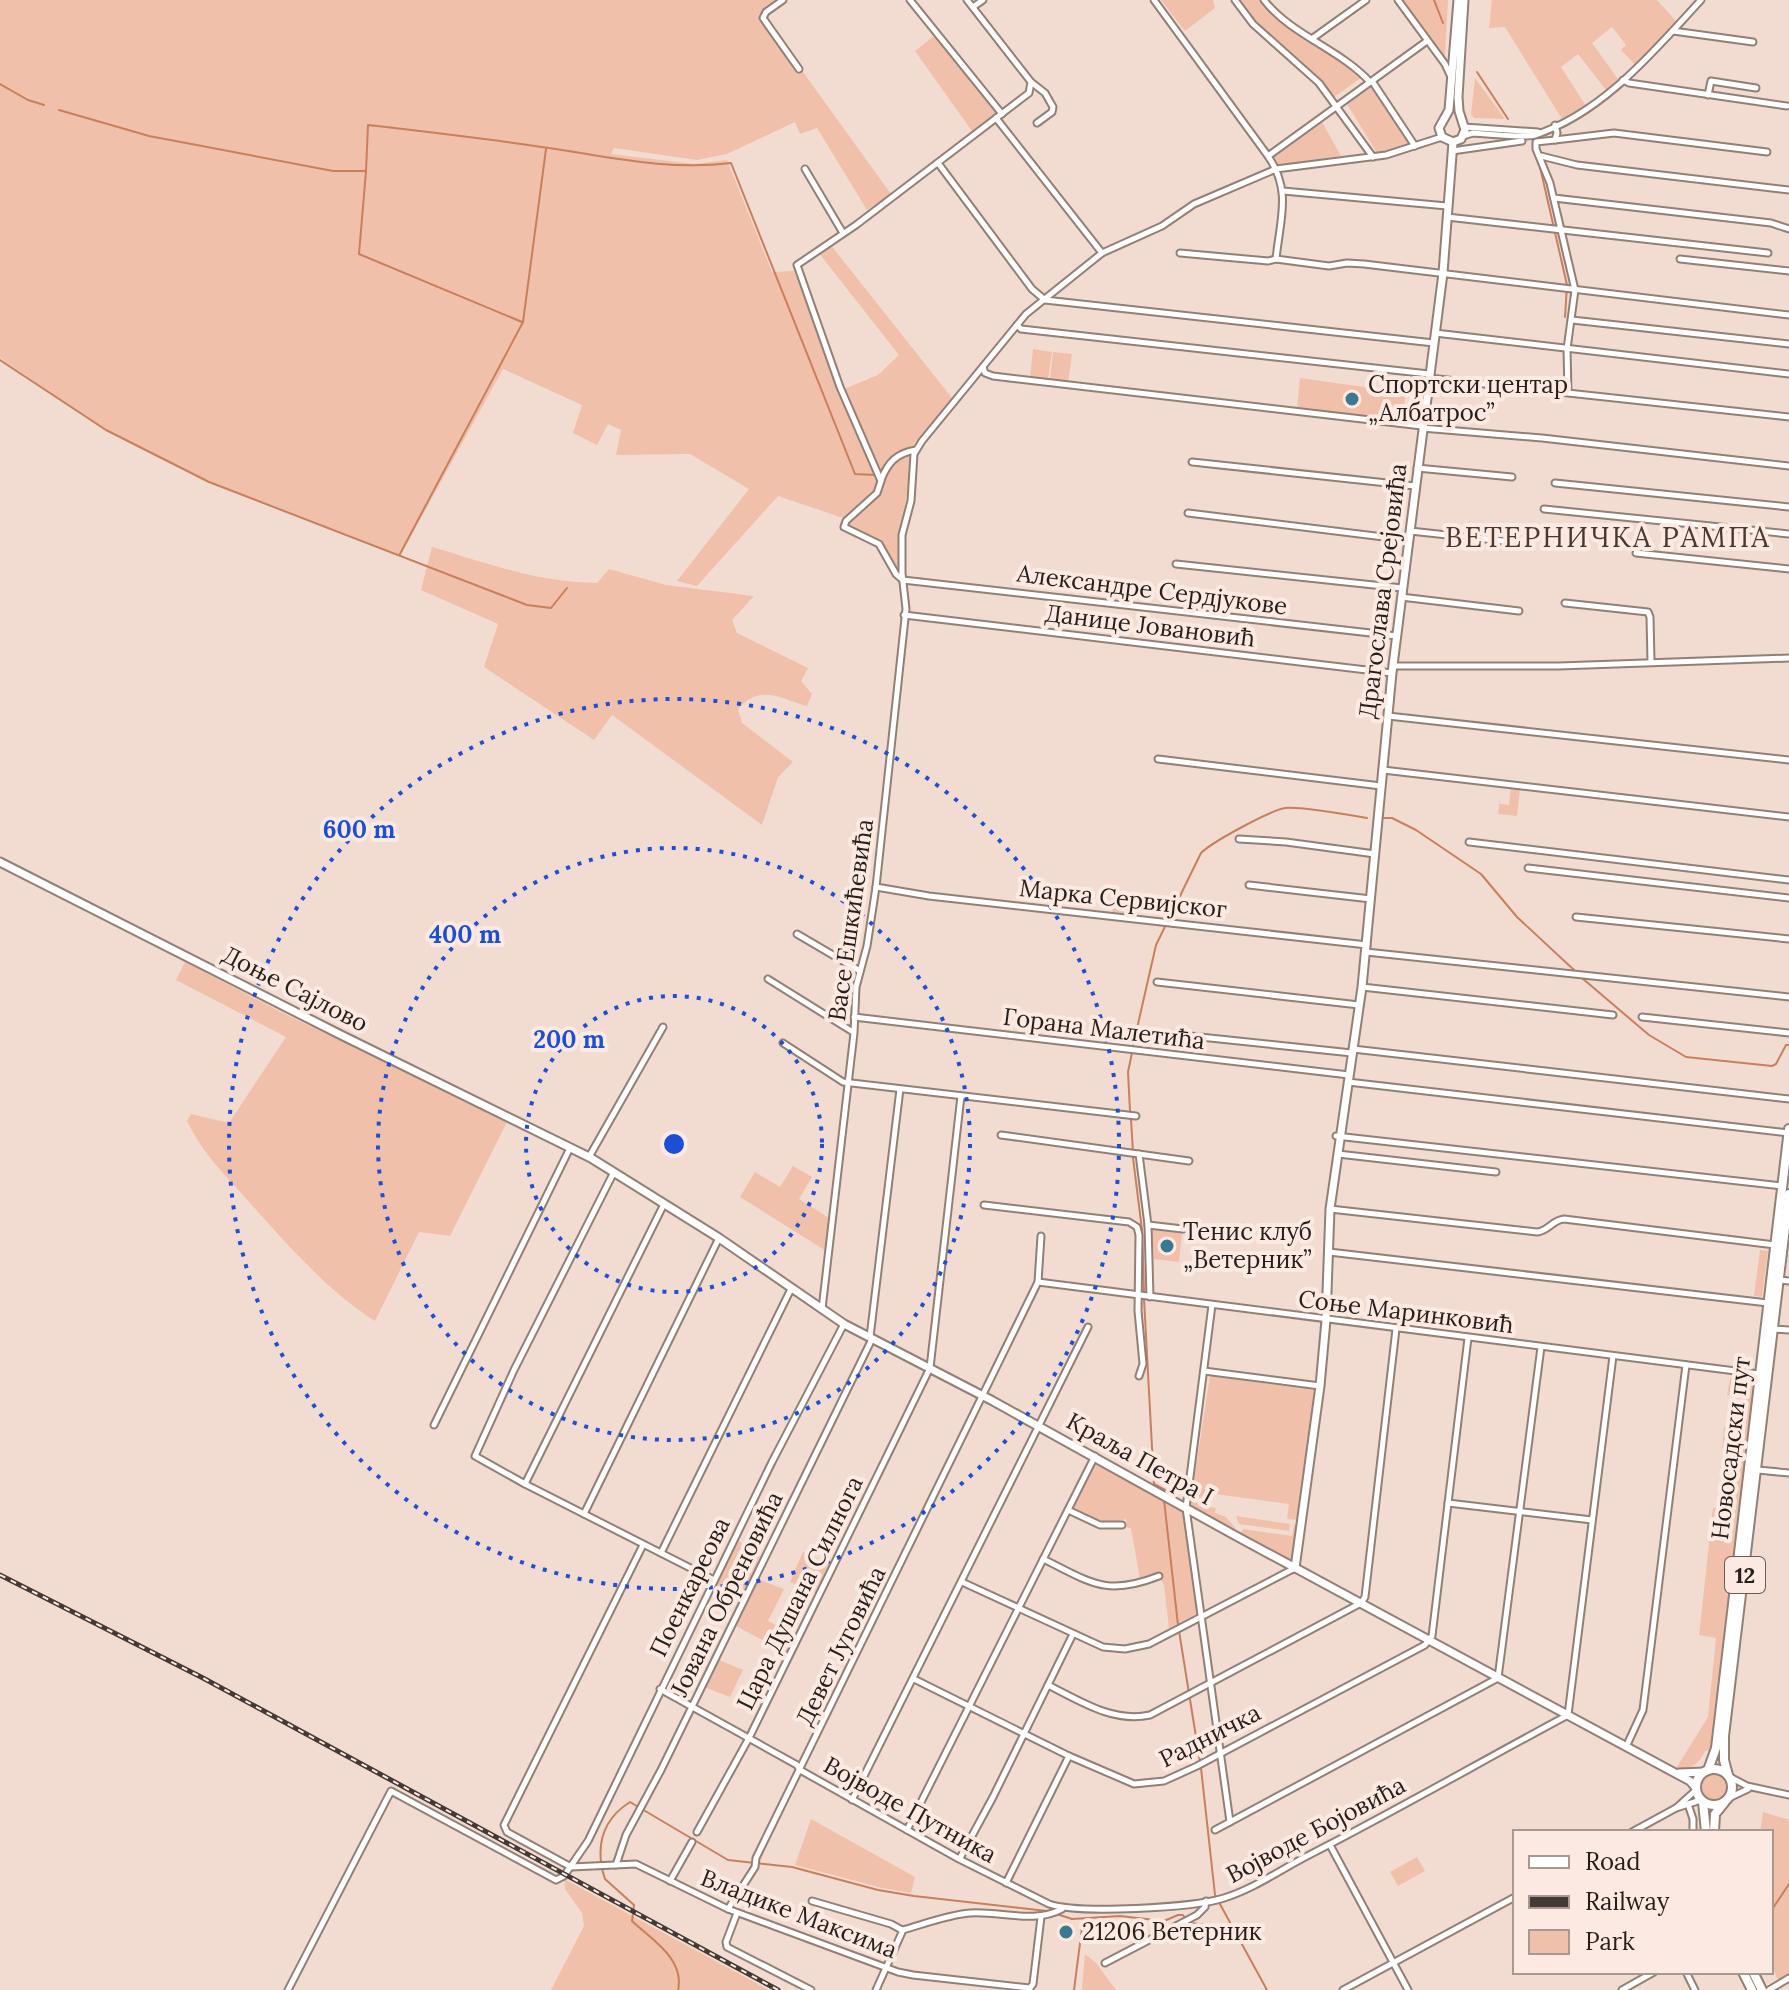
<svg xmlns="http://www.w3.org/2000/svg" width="1789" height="1990" viewBox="0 0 1789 1990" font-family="Lora,serif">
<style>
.green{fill:#f0c0aa}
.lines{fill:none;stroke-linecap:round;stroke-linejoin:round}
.stream{stroke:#c97f5c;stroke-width:2}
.street-casing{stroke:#927f76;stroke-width:9}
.secondary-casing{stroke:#927f76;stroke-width:11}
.primary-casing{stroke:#927f76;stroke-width:12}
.street{stroke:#fff;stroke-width:5}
.secondary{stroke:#fff;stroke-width:7}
.primary{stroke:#fff;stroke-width:8}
.rail-casing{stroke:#443a35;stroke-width:5}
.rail{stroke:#fceae2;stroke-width:2;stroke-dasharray:6;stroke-linecap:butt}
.ring{fill:none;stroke:#1d4ed8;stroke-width:4;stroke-dasharray:4 8}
.poi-dot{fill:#3c788f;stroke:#fceae2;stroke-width:3}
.labels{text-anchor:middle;stroke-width:8;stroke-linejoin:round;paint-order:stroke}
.shield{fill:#fceae2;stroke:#675c57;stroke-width:2}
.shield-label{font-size:22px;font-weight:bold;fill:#271f1b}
.poi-label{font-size:24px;fill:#271f1b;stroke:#fceae2;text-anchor:start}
.street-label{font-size:24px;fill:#271f1b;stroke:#fceae2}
.quarter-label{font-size:28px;letter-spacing:2px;fill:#4a3931;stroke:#fceae2}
.centre{fill:#1d4ed8;stroke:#fceae2;stroke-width:4}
.ring-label{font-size:24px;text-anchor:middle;font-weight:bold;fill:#1d4ed8;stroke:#fceae2;stroke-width:8;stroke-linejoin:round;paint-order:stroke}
</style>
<rect width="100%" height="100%" fill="#f2dcd2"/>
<!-- green -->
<g class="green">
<polygon points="0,0 780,0 762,15 891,194 867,210 817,128 800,134 795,122 727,154 697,160 614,148 611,154 694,164 727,160 772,272 794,271 832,374 863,449 870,446 844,389 878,375 899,355 818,252 830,244 952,398 914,444 901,532 899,573 884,544 875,537 840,524 843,518 778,496 697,586 677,581 749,489 690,454 616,455 621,430 608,424 597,445 573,433 582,405 503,369 400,556 209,482 153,455 106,430 0,358"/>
<polygon points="1161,0 1213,0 1215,8 1185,31"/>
<path d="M1237,0H1261L1286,24L1362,77L1333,98C1305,61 1265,38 1237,0Z"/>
<polygon points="1403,0 1448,0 1445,57"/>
<polygon points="1492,0 1657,0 1677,22 1635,65 1621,50 1626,45 1612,27 1592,43 1618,79 1606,90 1578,54 1561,67 1586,106 1562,119 1505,27 1489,28"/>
<polygon points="934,36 998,114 972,131 915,51"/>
<polygon points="1475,78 1505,119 1474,118 1471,114"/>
<polygon points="1372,86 1412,144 1377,153 1347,104"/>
<polygon points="1322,122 1341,156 1278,165 1275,163 1273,157"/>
<polygon points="1033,349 1052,352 1048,380 1030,378"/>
<polygon points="1053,352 1072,354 1068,383 1050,380"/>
<polygon points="1300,378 1406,393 1402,420 1297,409"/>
<path d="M432,547C490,564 536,582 597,583L609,569L666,585L754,596L732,620L737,633L808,668L801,681L812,694L807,706C778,698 761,684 738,709L742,723L793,762L778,777L762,825L612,715L594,740L484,667L498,624L421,590Z"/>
<polygon points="1511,788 1520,789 1517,816 1498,814 1500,799 1500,804 1509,805"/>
<polygon points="1114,891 1138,894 1135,919 1112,916"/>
<path d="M185,962L281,1012L507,1122L450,1236L419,1232L375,1321C326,1290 288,1245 250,1203C226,1176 202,1153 187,1121L191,1114L229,1123L286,1037L176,980Z"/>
<polygon points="793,1166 812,1177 799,1199 829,1218 826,1251 740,1197 755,1172 780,1187"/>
<polygon points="1152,1230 1182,1233 1179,1262 1154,1259"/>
<polygon points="1760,1250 1768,1251 1762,1297 1754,1296"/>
<polygon points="1210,1376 1315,1390 1300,1505 1300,1520 1287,1519 1289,1504 1208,1493 1206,1506 1216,1508 1215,1513 1226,1517 1236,1529 1235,1531 1190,1506"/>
<path d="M1730,1378L1753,1381L1751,1398L1753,1399L1711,1750L1705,1751C1698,1766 1691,1768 1675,1770L1708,1717L1716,1638L1699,1635L1713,1508L1730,1510L1738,1451L1722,1448L1724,1427L1739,1429L1743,1397L1727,1395Z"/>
<path d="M1096,1461L1184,1511L1198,1613L1169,1628L1164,1585L1157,1573L1140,1579L1131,1528H1127L1126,1519C1105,1527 1090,1519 1072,1509Z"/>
<polygon points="1236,1516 1290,1524 1289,1531 1239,1524"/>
<polygon points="1294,1525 1299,1525 1292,1562 1241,1534 1243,1529 1292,1536"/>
<polygon points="736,1540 761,1553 739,1602 712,1589"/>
<polygon points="803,1552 830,1564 815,1593 790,1582"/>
<polygon points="757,1579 784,1589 768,1621 795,1634 786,1653 736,1626"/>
<polygon points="717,1659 743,1670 730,1697 704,1687"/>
<circle cx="1714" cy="1787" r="14"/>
<polygon points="1763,1812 1789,1820 1789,1975 1779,1983 1771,1963 1771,1832 1760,1832"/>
<polygon points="811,1819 915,1877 911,1893 882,1888 795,1865"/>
<polygon points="1417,1857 1425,1871 1398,1886 1390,1872"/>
<polygon points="564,1879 769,1990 551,1990 584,1926 582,1913 565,1889"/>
<polygon points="1085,1954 1096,1963 1116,1990 1082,1990"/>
</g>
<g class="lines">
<!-- stream -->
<g class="stream">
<polyline points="1434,0 1443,23"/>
<polyline points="1477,72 1508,119"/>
<polyline points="0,84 28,100 44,105"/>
<path d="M59,110L149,136L333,171H366L368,125C428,132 489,139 549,148C610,157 669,171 731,163L855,474L875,475"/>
<polyline points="1540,167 1567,285 1565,317"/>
<polyline points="366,171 359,254 522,322"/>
<polyline points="0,360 106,430 209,482 527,605 551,608 567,588"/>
<polyline points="400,554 523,322 546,149"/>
<polyline points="1383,818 1392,818 1416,830 1481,874 1517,917 1574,970"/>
<polyline points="1582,978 1649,1035 1686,1057 1772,1066 1776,1064 1786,1045 1789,1045"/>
<path d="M1133,1046L1156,945L1201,853C1212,842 1269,811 1285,808C1301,806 1349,815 1367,818"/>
<polyline points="1130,1111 1128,1072 1132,1053"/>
<polyline points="1131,1119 1133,1152"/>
<polyline points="1133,1158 1142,1230 1144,1292"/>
<polyline points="1144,1299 1154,1484 1165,1490 1165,1494"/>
<polyline points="1164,1500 1178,1625"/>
<polyline points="1179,1631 1201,1768 1215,1895 1267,1990"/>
<path d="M601,1862C598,1836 608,1816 630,1802L728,1860L792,1867L878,1890L914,1896L1047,1911"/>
<path d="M602,1869L605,1879L634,1905L632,1921C652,1940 685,1959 678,1990"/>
<polyline points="1771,1911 1789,1884"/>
<polyline points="1057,1914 1072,1919 1120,1916 1164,1921 1178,1915 1183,1915 1189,1923 1233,1927"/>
<polyline points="1074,1990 1083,1920"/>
</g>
<!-- street casing -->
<g class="street-casing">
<g id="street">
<polyline points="783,0 766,12 763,18 799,69"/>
<polyline points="910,0 1002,114"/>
<polyline points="967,0 1031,82 1045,93 1053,107 1052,112 1037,123"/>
<path d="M1154,0L1268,156C1292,191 1280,219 1276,259"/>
<polyline points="1235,0 1253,24 1319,83 1373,157"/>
<path d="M1264,0C1291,35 1340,49 1370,82"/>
<polyline points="1398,0 1445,64 1450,75"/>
<polyline points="973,7 983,0"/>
<polyline points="1673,31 1753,42"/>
<polyline points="1313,38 1366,0"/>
<polyline points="1623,80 1629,83 1787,106"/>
<polyline points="1372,81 1415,146"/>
<polyline points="1031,82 1029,93 856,225 797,265 840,387 881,481 877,493 846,521 844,527 879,544 896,574 903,580 1397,636"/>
<polyline points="1708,95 1711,81 1756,88"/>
<polyline points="996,118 1102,253"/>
<polyline points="1555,125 1557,133 1555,140 1536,142 1536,149 1550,183 1575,290 1567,349 1568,392"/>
<polyline points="1464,127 1538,132"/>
<path d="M1463,136L1473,133C1486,134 1524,138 1535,135C1603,113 1654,51 1701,0"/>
<polyline points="1555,140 1614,133 1767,152"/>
<polyline points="1452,151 1522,141"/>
<polyline points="1268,156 1427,41"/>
<polyline points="1541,156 1577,165 1789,190"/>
<polyline points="938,163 1032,289 1045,300 1434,343"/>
<polyline points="805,169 843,233"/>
<polyline points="1283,191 1447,206"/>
<polyline points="1554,198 1771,223 1789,229"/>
<polyline points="1447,217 1768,253"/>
<polyline points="1180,253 1268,261 1276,259 1329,266 1347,263 1364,264 1789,315"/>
<polyline points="1680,259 1789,271"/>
<polyline points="1572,320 1789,344"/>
<polyline points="1017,325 1021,329 1429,374"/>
<polyline points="1435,333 1789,374"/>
<polyline points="983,367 985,373 993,376 1422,426"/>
<polyline points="1429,378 1789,417"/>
<polyline points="1422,428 1542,438 1789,466"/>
<polyline points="1192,462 1415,486"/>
<polyline points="1417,468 1512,477"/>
<path d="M881,480C888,462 897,453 916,450"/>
<polyline points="1555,483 1789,507"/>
<polyline points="1544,509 1789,534"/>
<polyline points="1188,513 1408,540"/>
<polyline points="1410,531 1522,543"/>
<polyline points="1636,553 1789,569"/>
<polyline points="1176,564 1402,588"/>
<polyline points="1401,597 1519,611"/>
<polyline points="1565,603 1648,612 1650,617 1651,662"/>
<polyline points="904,615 1392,673"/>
<polyline points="1393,666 1559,666 1789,658"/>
<polyline points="1388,716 1789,760"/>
<polyline points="1158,759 1381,786"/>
<polyline points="1383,770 1789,817"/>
<polyline points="1239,839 1286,842 1375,854"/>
<polyline points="1469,842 1789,880"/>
<polyline points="1528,868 1789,898"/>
<polyline points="1249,885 1371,899"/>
<polyline points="876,887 929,896 1367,945"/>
<polyline points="1576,917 1789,939"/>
<polyline points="797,934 860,971"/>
<polyline points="1366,952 1789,997"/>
<polyline points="768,979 853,1032"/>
<polyline points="1157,982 1359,1005"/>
<polyline points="1362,987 1613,1015"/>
<polyline points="854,1017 1349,1075"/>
<polyline points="1642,1017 1789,1033"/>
<polyline points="1162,1033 1352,1053"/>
<polyline points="783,1043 843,1082 1136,1116"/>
<polyline points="1353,1049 1789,1099"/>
<polyline points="1348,1082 1788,1133"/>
<polyline points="1001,1135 1189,1161"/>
<polyline points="1336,1136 1782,1186"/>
<polyline points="1139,1154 1148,1225 1150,1297"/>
<polyline points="1338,1154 1496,1172"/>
<polyline points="589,1157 663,1027"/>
<polyline points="614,1172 514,1370 475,1456 525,1484 714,1580"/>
<polyline points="984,1205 1129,1222 1137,1227 1139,1235 1138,1311 1143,1364 1139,1376"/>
<path d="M1330,1209L1537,1232C1549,1231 1552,1220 1564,1219L1775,1245"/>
<polyline points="1148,1225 1183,1229"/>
<polyline points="1329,1252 1768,1303"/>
<polyline points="1779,1280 1789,1281"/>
<polyline points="1038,1282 1759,1374"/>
<polyline points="1212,1305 1186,1508 1230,1822"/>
<polyline points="822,1309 854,1033 856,987 867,946 876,887 906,609 902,573 902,535 911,501 914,454 922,441 1026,314 1102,253 1162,226 1194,204 1276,169 1386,155 1442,137"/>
<polyline points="1774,1329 1789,1330"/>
<polyline points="870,1337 900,1089"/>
<polyline points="1204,1371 1320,1386"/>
<polyline points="434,1425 570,1148"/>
<polyline points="1758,1470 1789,1473"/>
<polyline points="525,1484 664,1204"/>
<polyline points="1448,1503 1592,1520"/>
<polyline points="1068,1510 1100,1525 1122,1525"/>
<polyline points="584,1514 719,1238"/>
<polyline points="643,1545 504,1825 507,1832 571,1867 636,1864 728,1909 898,1972 913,1975 1030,1988 1033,1984 1041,1917"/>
<polyline points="661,1553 791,1289"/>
<path d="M1043,1559C1091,1582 1105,1597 1159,1576"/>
<polyline points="962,1582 1103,1647 1125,1649 1149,1644 1295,1568"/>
<polyline points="914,1679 1069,1756 1134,1784 1164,1781 1197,1766 1425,1645 1432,1636 1468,1338"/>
<path d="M1048,1685C1080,1701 1113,1723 1150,1715L1361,1603L1365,1597L1396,1329"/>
<path d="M660,1689L797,1765L800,1770L959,1859L1049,1904C1078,1914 1193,1908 1224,1898C1254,1889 1283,1868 1311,1854C1397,1810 1482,1761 1568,1715L1613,1356"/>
<polyline points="1626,1747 1643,1710 1686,1365"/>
<polyline points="1730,1777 1747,1786 1789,1795"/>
<polyline points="1729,1798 1748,1789"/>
<polyline points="852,1800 1088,1327"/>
<polyline points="1688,1804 1693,1819 1693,1832"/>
<polyline points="1676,1808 1696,1790"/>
<polyline points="907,1830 1095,1456"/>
<polyline points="1215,1830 1498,1678 1541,1347"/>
<polyline points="697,1832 749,1738 930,1368 961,1096"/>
<polyline points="1632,1832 1676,1808 1701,1800"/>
<polyline points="1330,1845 1408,1990"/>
<polyline points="960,1858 993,1797 1073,1634"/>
<polyline points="616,1865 626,1835 661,1770 872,1339"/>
<polyline points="670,1881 692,1842"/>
<polyline points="1006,1883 1069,1756"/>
<polyline points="812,1901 891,1924 902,1930"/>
<polyline points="728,1909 755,1867 756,1858 1038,1282 1041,1236"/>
<polyline points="737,1913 726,1942 727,1947 811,1990"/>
<polyline points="1105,1963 1197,1915 1205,1907 1206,1901"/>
<polyline points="1686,1972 1695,1990"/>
<polyline points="288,1990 391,1791 556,1880 564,1876 588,1841 772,1462 844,1324"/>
<path d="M876,1990L903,1930C924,1924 947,1915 970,1913C1001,1911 1034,1924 1062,1909"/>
<polyline points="1343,1990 1515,1897"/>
<polyline points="1622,1990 1654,1972"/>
<polyline points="1769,1990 1789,1978"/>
</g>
</g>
<!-- secondary casing -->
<g class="secondary-casing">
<g id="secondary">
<polyline points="1458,0 1449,110 1439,128 1442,137 1453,142 1461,139 1465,130 1459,111 1458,97 1464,0"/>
<polyline points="0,862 339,1034 591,1158 719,1238 844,1324 991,1400 1236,1536 1690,1781 1696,1788"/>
<polyline points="1295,1568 1320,1386 1326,1320 1330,1209 1362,987 1392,673 1443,273 1453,142"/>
<polyline points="1679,1773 1705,1772"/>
</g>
</g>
<!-- primary casing -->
<g class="primary-casing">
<g id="primary">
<circle cx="1714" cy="1787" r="18"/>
<polyline points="1708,1770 1716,1748 1789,1129"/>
<polyline points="1728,1775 1724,1760 1724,1736 1789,1194"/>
<polyline points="1703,1802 1706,1832"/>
<polyline points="1714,1832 1715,1814 1724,1803"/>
<polyline points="1743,1972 1752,1990"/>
<polyline points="1753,1972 1762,1990"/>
</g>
</g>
<!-- street -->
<use href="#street" class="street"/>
<!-- secondary -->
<use href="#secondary" class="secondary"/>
<!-- primary -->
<use href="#primary" class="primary"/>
<!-- rail casing -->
<g class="rail-casing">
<polyline id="rail" points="0,1575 203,1678 778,1990"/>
</g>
<!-- rail -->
<use href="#rail" class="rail"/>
</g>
<!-- distance rings -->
<g class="ring">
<circle cx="674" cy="1144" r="148"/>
<circle cx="674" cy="1144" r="296"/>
<circle cx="674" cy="1144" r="445"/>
</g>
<!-- markers -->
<g class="poi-dot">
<circle cx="1352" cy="399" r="8"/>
<circle cx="1167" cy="1246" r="8"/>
<circle cx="1066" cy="1932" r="8"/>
</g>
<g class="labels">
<!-- shield labels -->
<rect class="shield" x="1725" y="1557" width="40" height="36" rx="6"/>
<g class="shield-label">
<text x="1745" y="1583">12</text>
</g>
<!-- poi labels -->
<g class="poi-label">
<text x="1368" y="393">Спортски центар<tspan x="1368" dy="28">„Албатрос”</tspan></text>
<text x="1183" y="1240">Тенис клуб<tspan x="1183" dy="28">„Ветерник”</tspan></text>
<text x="1082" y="1940">21206 Ветерник</text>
</g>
<!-- street labels -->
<g class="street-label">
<text transform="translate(1152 590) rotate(7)" y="8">Александре Сердјукове</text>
<text transform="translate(1383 591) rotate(-83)" y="8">Драгослава Срејовића</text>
<text transform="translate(1150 626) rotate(7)" y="8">Данице Јовановић</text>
<text transform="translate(1123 899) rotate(6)" y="8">Марка Сервијског</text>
<text transform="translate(851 920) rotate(-82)" y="8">Васе Ешкићевића</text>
<text transform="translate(295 989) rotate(27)" y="8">Доње Сајлово</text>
<text transform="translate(1104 1029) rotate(7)" y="8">Горана Малетића</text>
<text transform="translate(1406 1312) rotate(7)" y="8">Соње Маринковић</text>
<text transform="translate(1731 1448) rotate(-83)" y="8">Новосадски пут</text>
<text transform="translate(1140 1459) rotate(29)" y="8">Краља Петра I</text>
<text transform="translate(690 1587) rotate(-64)" y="8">Поенкареова</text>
<text transform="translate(800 1593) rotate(-64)" y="8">Цара Душана Силнога</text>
<text transform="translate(727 1594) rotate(-64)" y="8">Јована Обреновића</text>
<text transform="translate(841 1646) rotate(-64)" y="8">Девет Југовића</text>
<text transform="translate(1210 1736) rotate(-27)" y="8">Радничка</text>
<text transform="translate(910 1810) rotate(29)" y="8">Војводе Путника</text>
<text transform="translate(1316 1830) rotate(-28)" y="8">Војводе Бојовића</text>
<text transform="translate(799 1914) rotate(21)" y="8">Владике Максима</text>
</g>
<!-- quarter labels -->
<g class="quarter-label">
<text x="1608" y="547">ВЕТЕРНИЧКА РАМПА</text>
</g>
</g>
<circle cx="674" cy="1144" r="12" class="centre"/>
<g class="ring-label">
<text x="359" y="838">600 m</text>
<text x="465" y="943">400 m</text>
<text x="569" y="1048">200 m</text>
</g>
<!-- legend -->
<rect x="1513" y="1830" width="260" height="144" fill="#fceae2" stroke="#a79992" stroke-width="2"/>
<rect x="1529" y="1856" width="40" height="12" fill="#ffffff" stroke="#a79992" stroke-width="2"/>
<text x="1585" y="1870" font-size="24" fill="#271f1b">Road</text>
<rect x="1529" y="1896" width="40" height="12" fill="#443a35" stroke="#a79992" stroke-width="2"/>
<text x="1585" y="1910" font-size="24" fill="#271f1b">Railway</text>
<rect x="1529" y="1930" width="40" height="24" fill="#f0c0aa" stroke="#a79992" stroke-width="2"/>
<text x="1585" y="1950" font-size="24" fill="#271f1b">Park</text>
</svg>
